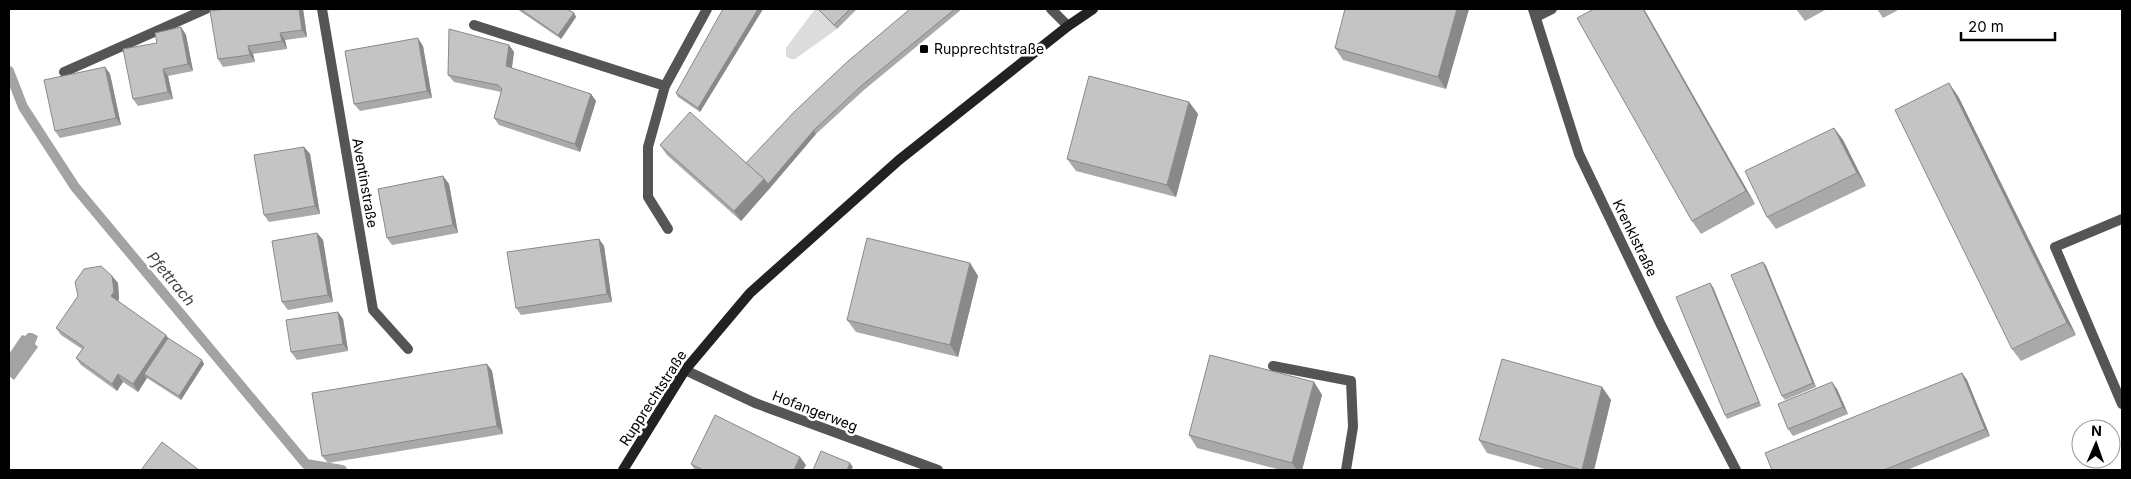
<svg xmlns="http://www.w3.org/2000/svg" width="2131" height="479" viewBox="0 0 2131 479" font-family="Inter,sans-serif">
<style>
.green{fill:#dcdcdc}
.water{fill:#a3a3a3}
.lines{fill:none;stroke-linecap:round;stroke-linejoin:round}
.stream{stroke:#a3a3a3;stroke-width:10}
.service{stroke:#555;stroke-width:10}
.minor{stroke:#555;stroke-width:10}
.secondary{stroke:#222;stroke-width:10}
.wall{fill:#a9a9a9}
.shaded-wall{fill:#898989}
.building{fill:#c4c4c4;stroke:#898989}
.poi-dot{fill:#000;stroke:#fff;stroke-width:2}
.labels{text-anchor:middle;stroke-width:5;stroke-linejoin:round;paint-order:stroke}
.poi-label{font-size:14px;fill:#000;stroke:#fff;text-anchor:start}
.street-label{font-size:14px;fill:#000;stroke:#fff}
.water-label{font-size:15px;font-style:italic;fill:#444;stroke:#fff}
</style>
<rect width="100%" height="100%" fill="#fff"/>
<!-- green -->
<polygon class="green" points="815,9 821,9 837,29 795,59 790,59 786,56 786,48"/>
<!-- water -->
<polygon class="water" points="28,333 32,333 38,336 35,344 38,347 14,380 9,376 9,354 22,335 25,336"/>
<g class="lines">
<!-- stream -->
<polyline class="stream" points="9,71 23,107 75,187 306,464 342,470"/>
<!-- service -->
<g class="service">
<polyline points="1536,17 1552,9"/>
<polyline points="474,25 665,86"/>
<polyline points="64,72 206,9"/>
<polyline points="2122,219 2055,247 2122,404"/>
<polyline points="668,229 648,197 648,147 665,86 707,9"/>
<polyline points="1273,366 1351,381 1353,427 1346,470"/>
</g>
<!-- minor -->
<g class="minor">
<polyline points="322,9 373,310 408,349"/>
<polyline points="1051,9 1068,26"/>
<polyline points="1533,9 1579,154 1661,325 1736,470"/>
<polyline points="685,370 755,403 938,470"/>
</g>
<!-- secondary -->
<polyline class="secondary" points="623,470 685,370 750,293 899,160 1068,26 1093,9"/>
</g>
<!-- wall -->
<g class="wall">
<polygon points="303,9 307,37 285,40 287,49 253,54 255,62 223,67 218,59"/>
<polygon points="517,9 567,9 574,13 576,17 561,39"/>
<polygon points="763,9 700,112 678,97 676,93"/>
<polygon points="818,9 857,9 837,29"/>
<polygon points="910,9 962,9 864,90 816,134 770,188 741,221 667,155 660,145 746,163"/>
<polygon points="1469,9 1446,89 1343,60 1335,48"/>
<polygon points="1594,9 1644,9 1755,204 1701,234 1692,221"/>
<polygon points="1796,9 1827,9 1805,21"/>
<polygon points="1877,9 1900,9 1883,18"/>
<polygon points="181,27 186,35 193,71 168,76 173,99 138,106 133,99 157,43"/>
<polygon points="509,45 514,52 512,68 591,94 596,101 580,152 499,125 494,118 501,92 454,82 448,75"/>
<polygon points="423,46 432,98 360,111 354,104"/>
<polygon points="105,67 110,74 121,125 60,138 55,131"/>
<polygon points="1958,96 2076,335 2021,361 2012,349"/>
<polygon points="1189,102 1198,114 1176,197 1076,171 1067,159"/>
<polygon points="1834,128 1843,140 1866,186 1776,229 1767,217"/>
<polygon points="304,147 310,154 320,214 269,222 264,215"/>
<polygon points="443,176 449,184 458,233 392,245 387,238"/>
<polygon points="317,233 323,240 333,302 288,310 282,302"/>
<polygon points="599,239 604,246 612,302 521,315 516,308"/>
<polygon points="1763,262 1766,266 1816,387 1785,400 1782,396"/>
<polygon points="970,263 978,276 958,357 856,332 847,320"/>
<polygon points="112,276 118,283 119,299 118,301 166,335 168,338 202,360 204,364 181,400 147,378 138,392 123,382 117,391 81,365 76,358 82,349 61,335 56,328"/>
<polygon points="1713,287 1761,406 1727,419 1725,415"/>
<polygon points="338,312 343,319 348,351 297,360 291,352"/>
<polygon points="487,364 492,371 503,434 328,463 322,456"/>
<polygon points="1962,373 1967,380 1990,436 1907,470 1772,470"/>
<polygon points="1314,382 1322,395 1302,470 1281,470 1197,448 1189,435"/>
<polygon points="1602,387 1611,400 1594,470 1548,470 1487,453 1479,440"/>
<polygon points="1837,389 1848,414 1793,436 1788,429"/>
<polygon points="691,464 806,465 803,470 695,470"/>
</g>
<!-- shaded-wall -->
<g class="shaded-wall">
<polygon points="299,9 303,9 307,37 302,30"/>
<polygon points="758,9 763,9 700,112 698,108"/>
<polygon points="1457,9 1469,9 1446,89 1438,77"/>
<polygon points="1643,9 1644,9 1755,204 1746,191"/>
<polygon points="574,13 576,17 561,39 558,35"/>
<polygon points="181,27 186,35 193,71 188,64"/>
<polygon points="280,33 285,40 287,49 282,41"/>
<polygon points="418,38 423,46 432,98 427,91"/>
<polygon points="509,45 514,52 511,73 506,66"/>
<polygon points="248,46 253,54 255,62 250,55"/>
<polygon points="105,67 110,74 121,125 116,118"/>
<polygon points="163,69 168,76 173,99 168,92"/>
<polygon points="1949,83 1958,96 2076,335 2067,323"/>
<polygon points="591,94 596,101 580,152 575,144"/>
<polygon points="1189,102 1198,114 1176,197 1167,185"/>
<polygon points="1834,128 1843,140 1866,186 1857,173"/>
<polygon points="814,130 816,134 770,188 741,221 734,211 764,179"/>
<polygon points="304,147 310,154 320,214 315,206"/>
<polygon points="443,176 449,184 458,233 453,225"/>
<polygon points="317,233 323,240 333,302 328,295"/>
<polygon points="599,239 604,246 612,302 607,294"/>
<polygon points="1763,262 1766,266 1816,387 1813,383"/>
<polygon points="970,263 978,276 958,357 950,345"/>
<polygon points="112,276 118,283 119,299 116,304 111,296"/>
<polygon points="1710,283 1713,287 1761,406 1759,402"/>
<polygon points="338,312 343,319 348,351 343,344"/>
<polygon points="166,335 171,342 144,374 147,378 138,392 133,384"/>
<polygon points="202,360 204,364 181,400 179,396"/>
<polygon points="487,364 492,371 503,434 497,426"/>
<polygon points="1962,373 1967,380 1990,436 1985,429"/>
<polygon points="118,374 123,382 117,391 112,384"/>
<polygon points="1314,382 1322,395 1302,470 1297,470 1292,463"/>
<polygon points="1832,382 1837,389 1848,414 1843,407"/>
<polygon points="1602,387 1611,400 1594,470 1582,470"/>
<polygon points="800,457 806,465 803,470 794,470"/>
<polygon points="850,463 853,467 851,470 847,470"/>
</g>
<!-- building -->
<g class="building">
<polygon points="226,9 299,9 302,30 280,33 282,41 248,46 250,55 218,59 210,11"/>
<polygon points="520,9 567,9 574,13 558,35"/>
<polygon points="723,9 758,9 698,108 676,93"/>
<polygon points="818,9 850,9 834,25"/>
<polygon points="910,9 955,9 861,86 814,130 768,184 764,179 746,163 795,111 847,62"/>
<polygon points="1345,9 1457,9 1438,77 1335,48"/>
<polygon points="1594,9 1643,9 1746,191 1692,221 1577,18"/>
<polygon points="181,27 188,64 163,69 168,92 133,99 123,49 157,43 155,33"/>
<polygon points="449,29 509,45 506,66 591,94 575,144 494,118 502,89 498,85 448,75"/>
<polygon points="418,38 427,91 354,104 345,51"/>
<polygon points="105,67 116,118 55,131 44,80"/>
<polygon points="1089,76 1189,102 1167,185 1067,159"/>
<polygon points="1949,83 2067,323 2012,349 1895,110"/>
<polygon points="690,112 764,179 734,211 660,145"/>
<polygon points="1834,128 1857,173 1767,217 1745,171"/>
<polygon points="304,147 315,206 264,215 254,155"/>
<polygon points="443,176 453,225 387,238 378,189"/>
<polygon points="317,233 328,295 282,302 272,241"/>
<polygon points="867,238 970,263 950,345 847,320"/>
<polygon points="599,239 607,294 516,308 507,252"/>
<polygon points="1763,262 1813,383 1782,396 1731,275"/>
<polygon points="101,266 112,276 114,292 111,296 166,335 133,384 118,374 112,384 76,358 84,347 56,328 78,296 75,282 84,269"/>
<polygon points="1710,283 1759,402 1725,415 1676,297"/>
<polygon points="338,312 343,344 291,352 286,320"/>
<polygon points="168,338 202,360 179,396 144,374"/>
<polygon points="1210,355 1314,382 1292,463 1189,435"/>
<polygon points="1502,359 1602,387 1582,470 1479,440"/>
<polygon points="487,364 497,426 322,456 312,393"/>
<polygon points="1962,373 1985,429 1884,470 1772,470 1765,453"/>
<polygon points="1832,382 1843,407 1788,429 1778,404"/>
<polygon points="715,415 800,457 794,470 703,470 691,464"/>
<polygon points="162,442 199,470 141,470"/>
<polygon points="821,451 850,463 847,470 813,470"/>
</g>
<!-- markers -->
<rect class="poi-dot" x="919" y="44" width="10" height="10" rx="2.5"/>
<g class="labels">
<!-- poi labels -->
<g class="poi-label">
<text x="934" y="54">Rupprechtstraße</text>
</g>
<!-- street labels -->
<g class="street-label">
<text transform="translate(365 183) rotate(80)" y="5">Aventinstraße</text>
<text transform="translate(1635 238) rotate(64)" y="5">Krenklstraße</text>
<text transform="translate(653 398) rotate(-57)" y="5">Rupprechtstraße</text>
<text transform="translate(815 411) rotate(21)" y="5">Hofangerweg</text>
</g>
<!-- water labels -->
<g class="water-label">
<text transform="translate(171 279) rotate(50)" y="5">Pfettrach</text>
</g>
</g>
<!-- border -->
<rect width="2131" height="479" fill="none" stroke="#000000" stroke-width="20"/>
<!-- north arrow -->
<g transform="translate(2096 444) rotate(2)"><circle r="24" fill="#ffffff" stroke="#999999"/>
<path d="M0-4L9 19L0 12L-9 19Z" fill="#000000"/>
<text y="-8" font-size="14" font-weight="bold" text-anchor="middle" fill="#000000">N</text>
</g>
<!-- scale -->
<path d="M1961 32v8h94v-8" fill="none" stroke="#000000" stroke-width="2.5"/>
<text x="1968" y="32" font-size="15" fill="#000000" stroke="#ffffff" stroke-width="4" paint-order="stroke">20 m</text>
</svg>
